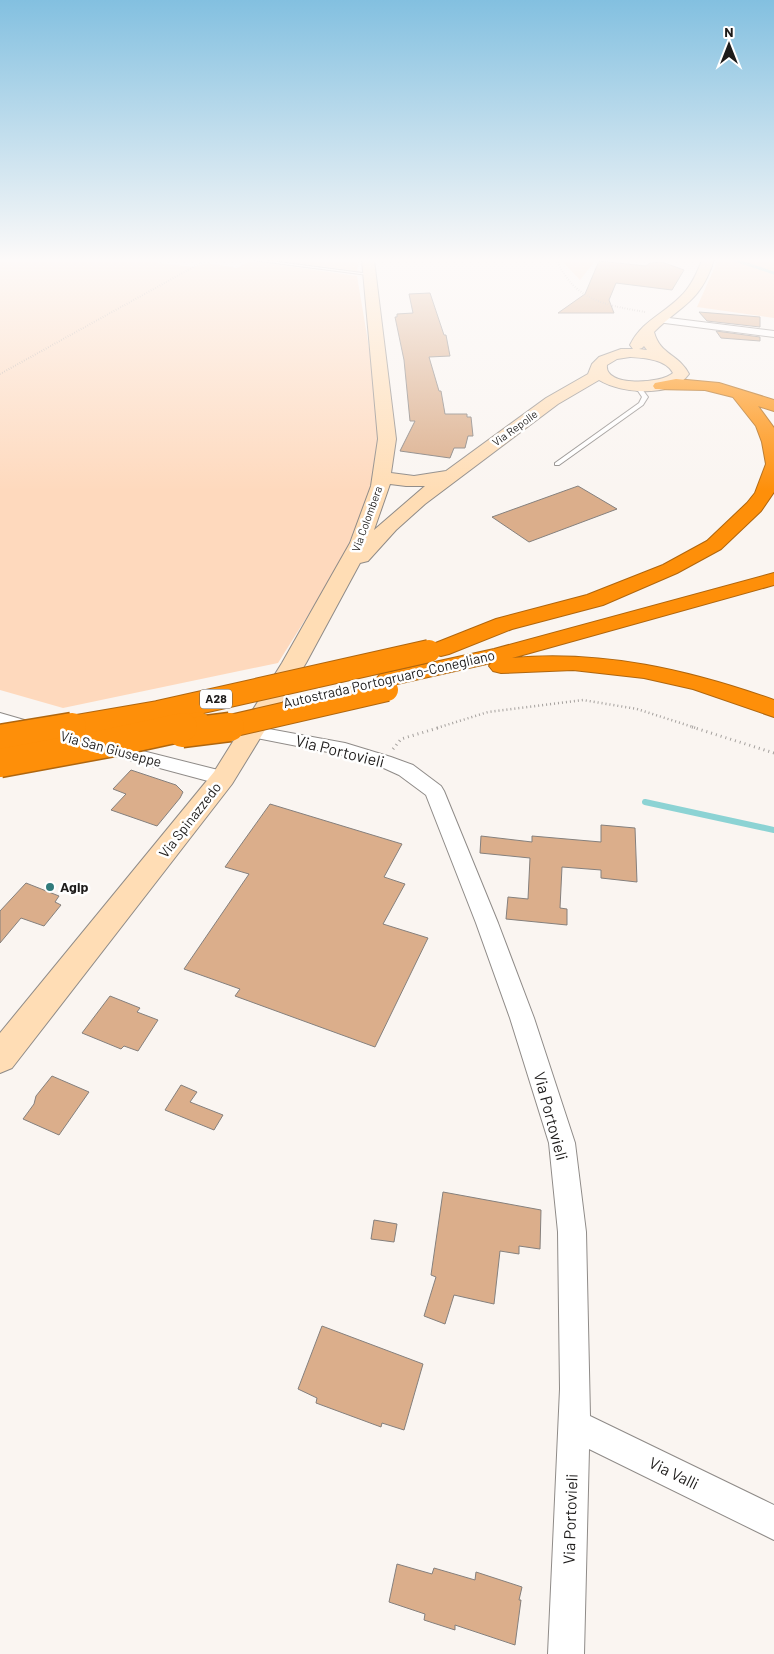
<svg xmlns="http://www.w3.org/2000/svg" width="774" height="1654" viewBox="0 0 774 1654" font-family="Barlow,sans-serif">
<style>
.green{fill:#fed9bd}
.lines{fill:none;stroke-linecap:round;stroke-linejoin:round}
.stream-far1{stroke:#8cd3d4;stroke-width:3}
.stream{stroke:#8cd3d4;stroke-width:6}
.building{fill:#dbae8b;stroke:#85807d}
.lane-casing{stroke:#8f8b88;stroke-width:2}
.street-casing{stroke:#8f8b88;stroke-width:2}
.secondary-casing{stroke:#8f8b88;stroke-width:2}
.highway-casing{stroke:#af660f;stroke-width:2}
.path-far2{stroke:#a5a19e;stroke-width:2;stroke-dasharray:0.5 2;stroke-linecap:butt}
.path-far1{stroke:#a5a19e;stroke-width:2.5;stroke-dasharray:1 3;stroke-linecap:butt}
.path{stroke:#a5a19e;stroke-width:3;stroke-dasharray:1 4;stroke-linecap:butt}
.lane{fill:#fff;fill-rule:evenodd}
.street{fill:#fff;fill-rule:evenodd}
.secondary{fill:#ffddb5;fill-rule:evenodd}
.highway{fill:#fe8f09;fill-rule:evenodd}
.highway-bridge-far1-casing{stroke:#af660f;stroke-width:24;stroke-linecap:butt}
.highway-bridge-casing{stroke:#af660f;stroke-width:31;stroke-linecap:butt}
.highway-bridge-far1{stroke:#fe8f09;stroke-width:22}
.highway-bridge{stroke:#fe8f09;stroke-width:28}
.poi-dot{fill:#317b7c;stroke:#fff;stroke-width:2}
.labels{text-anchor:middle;stroke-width:5;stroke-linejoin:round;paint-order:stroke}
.far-street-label{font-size:11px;fill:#1d1b1a;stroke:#fff}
.shield{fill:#fff;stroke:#615f5f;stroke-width:1}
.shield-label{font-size:12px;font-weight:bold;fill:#1d1b1a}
.street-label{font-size:14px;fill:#1d1b1a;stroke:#fff}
.poi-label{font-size:14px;font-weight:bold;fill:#1d1b1a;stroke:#fff;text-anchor:start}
.near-street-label{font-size:16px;fill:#1d1b1a;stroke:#fff}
</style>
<rect width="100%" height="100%" fill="#faf5f1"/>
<!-- green -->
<g class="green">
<polygon points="0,260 136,260 193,267 208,263 237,268 250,261 357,276 377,395 377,477 340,564 278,663 63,708 0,690"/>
<polygon points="276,260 359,260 357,271"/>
<polygon points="561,260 596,260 580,280"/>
<polygon points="718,260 774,260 774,318 697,307"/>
</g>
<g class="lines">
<!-- stream-far1 -->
<polyline class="stream-far1" points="735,260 774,273"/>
<!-- stream -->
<polyline class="stream" points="645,802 774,830"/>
</g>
<!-- building -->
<g class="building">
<polygon points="599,261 646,266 650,263 662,262 684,270 672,290 616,283 609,300 614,313 558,313 585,294"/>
<polygon points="430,293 444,335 446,335 450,356 429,357 439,391 441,391 445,414 467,414 467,417 471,417 473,436 468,436 465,448 454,448 450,458 400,451 415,421 410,421 404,360 395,317 397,317 397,314 413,313 409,294"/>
<polygon points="699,312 760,317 760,327 707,321"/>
<polygon points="716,331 760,337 760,341 721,338"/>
<polygon points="578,486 617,509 529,542 492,517"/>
<polygon points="131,770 176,785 183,792 180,798 157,826 111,810 126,794 113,789"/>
<polygon points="270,804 402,844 384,877 405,884 383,924 428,938 375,1047 235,996 240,989 184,969 249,874 225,867"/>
<polygon points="601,825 635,828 637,882 601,878 601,870 562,867 560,908 567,909 567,925 506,919 508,897 528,899 530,858 480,853 481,836 532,842 532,836 601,842"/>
<polygon points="26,883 59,896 55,902 61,905 44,926 21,918 0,943 0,911"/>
<polygon points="110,996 140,1008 137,1012 158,1020 138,1051 124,1046 121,1049 82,1033"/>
<polygon points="52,1076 89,1092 59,1135 23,1119 34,1104 36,1096"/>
<polygon points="181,1085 197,1092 190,1102 223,1115 214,1130 165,1110"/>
<polygon points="443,1192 541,1210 540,1249 519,1246 519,1254 500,1251 494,1304 454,1295 445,1324 424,1316 436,1277 431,1275"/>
<polygon points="374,1220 397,1224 394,1242 371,1239"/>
<polygon points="322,1326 423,1364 404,1430 382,1423 381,1427 316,1403 317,1398 298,1389"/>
<polygon points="397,1564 432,1574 434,1568 475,1580 476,1572 522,1587 519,1600 521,1600 515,1645 455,1625 455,1630 424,1620 425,1614 389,1602"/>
</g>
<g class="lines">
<!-- lane casing -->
<g class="lane-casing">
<g id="lane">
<polygon points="252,260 263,260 370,274 368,275"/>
<polygon points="630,384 642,389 648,397 643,405 559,465 555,465 555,463 639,403 642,397 638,391 628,387 628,385"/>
</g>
</g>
<!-- street casing -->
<g class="street-casing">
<g id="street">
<polygon points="661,317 774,331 774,337 657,322 656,320 657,318"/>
<polygon points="0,713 45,726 48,730 45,734 39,736 0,725"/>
<polygon points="252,726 345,743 391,757 413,765 441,786 444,791 498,923 534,1018 575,1143 586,1232 590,1416 774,1505 774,1540 589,1449 584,1654 548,1654 560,1389 558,1232 549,1143 510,1018 476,923 426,795 399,775 377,765 343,755 246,736 243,732 246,728"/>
<polygon points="103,741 230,773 233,778 230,783 223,785 96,751 94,747 96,743"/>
</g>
</g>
<!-- secondary casing -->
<g class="secondary-casing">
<path id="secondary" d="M362,260H374L396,439L391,473L414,476L446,471L546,398L588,374L592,364L599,357L621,349H633L630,345C642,321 662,315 680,297C691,287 697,273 702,260H714C700,303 682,304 654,332C660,355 679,354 689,374C672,398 622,394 599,380L558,404L425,504L396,530L368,561L360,563L306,663L232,784L12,1068L0,1073V1033L214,772L282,663L350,543L371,486L378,439ZM644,346L647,350L639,349L642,348ZM630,357C644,358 666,359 673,373C661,384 604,387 607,365L617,359ZM390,484L406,486H425L374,530Z"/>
</g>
<!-- highway casing -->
<g class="highway-casing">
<g id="highway">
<polygon points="676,379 719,383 774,400 774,411 758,406 774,428 774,492 761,511 721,549 677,573 603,605 512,629 449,654 441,656 433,654 430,649 433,644 496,619 587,595 663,565 707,541 747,503 755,493 766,464 762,442 756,426 733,397 705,390 655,389 653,386 655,383"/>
<path d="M774,573V585L512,658C603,650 689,670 774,700V717L693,689L644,678L573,670L501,673L493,671L489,666L491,663L388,686L380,684L376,679L380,674L494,649Z"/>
</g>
</g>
<!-- path-far2 -->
<g class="path-far2">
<path d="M557,260C574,301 606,305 645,312"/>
<polyline points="0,374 206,260"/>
</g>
<!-- path-far1 -->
<polyline class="path-far1" points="437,728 488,712 583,700 637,709 696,728"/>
<!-- path -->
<g class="path">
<polyline points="692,727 774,753"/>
<polyline points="393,749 401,739 441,727"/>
</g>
<!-- lane -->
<use href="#lane" class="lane"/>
<!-- street -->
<use href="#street" class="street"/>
<!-- secondary -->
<use href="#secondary" class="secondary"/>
<!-- highway -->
<use href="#highway" class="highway"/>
<!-- highway-bridge-far1 casing -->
<g class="highway-bridge-far1-casing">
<g id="highway-bridge-far1">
<polyline points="65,728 158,712 429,651"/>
<polyline points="177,728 199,723"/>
<polyline points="222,728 387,690"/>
</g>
</g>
<!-- highway-bridge casing -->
<g class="highway-bridge-casing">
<g id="highway-bridge">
<polyline points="182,733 230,727"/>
<polyline points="0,739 72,727"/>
<polyline points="0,763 114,742 183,727"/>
</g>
</g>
<!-- highway-bridge-far1 -->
<use href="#highway-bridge-far1" class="highway-bridge-far1"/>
<!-- highway-bridge -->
<use href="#highway-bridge" class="highway-bridge"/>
</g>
<!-- sky -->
<linearGradient id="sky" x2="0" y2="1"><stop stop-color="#83c0e0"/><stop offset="0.53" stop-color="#fdfaf9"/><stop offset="1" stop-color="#fdfaf9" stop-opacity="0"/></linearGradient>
<rect width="774" height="491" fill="url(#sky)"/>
<!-- markers -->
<circle class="poi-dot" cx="50" cy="887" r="5"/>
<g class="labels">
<!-- far-street labels -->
<g class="far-street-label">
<text transform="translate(515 428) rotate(-36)" y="4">Via Repolle</text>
<text transform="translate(367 519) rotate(-70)" y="4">Via Colombera</text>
</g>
<!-- shield labels -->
<rect class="shield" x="200" y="689.5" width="32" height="19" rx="4"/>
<g class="shield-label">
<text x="216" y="703">A28</text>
</g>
<!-- street labels -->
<g class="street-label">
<text transform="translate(389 679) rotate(-13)" y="5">Autostrada Portogruaro-Conegliano</text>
<text transform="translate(111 749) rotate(15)" y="5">Via San Giuseppe</text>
<text transform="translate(190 820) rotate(-52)" y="5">Via Spinazzedo</text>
</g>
<!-- poi labels -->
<g class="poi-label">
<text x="60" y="892">Agip</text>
</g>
<!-- near-street labels -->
<g class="near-street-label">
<text transform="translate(340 751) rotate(14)" y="6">Via Portovieli</text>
<text transform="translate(551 1116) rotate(75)" y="6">Via Portovieli</text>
<text transform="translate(674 1473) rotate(26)" y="6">Via Valli</text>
<text transform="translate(570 1519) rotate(-88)" y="6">Via Portovieli</text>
</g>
</g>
<!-- north arrow -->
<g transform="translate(729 45)" stroke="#ffffff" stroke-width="4" paint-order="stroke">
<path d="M0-4L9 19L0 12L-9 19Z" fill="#1d1b1a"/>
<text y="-8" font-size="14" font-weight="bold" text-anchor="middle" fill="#1d1b1a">N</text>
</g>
</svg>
